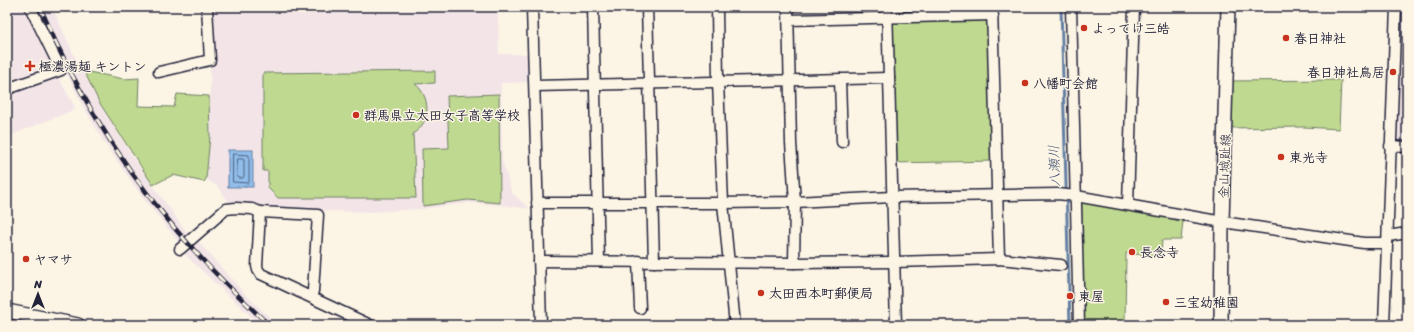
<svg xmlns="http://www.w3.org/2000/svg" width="1414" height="332" viewBox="0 0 1414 332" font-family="Sriracha,'Klee One',sans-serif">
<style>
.built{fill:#f3e5e7}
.green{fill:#bfd990;stroke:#707e66}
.water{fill:#90bde9;stroke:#647fa3}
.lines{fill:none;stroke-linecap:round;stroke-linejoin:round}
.shore{stroke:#4e6081;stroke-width:1}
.stream{stroke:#647fa3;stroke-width:3}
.minor-casing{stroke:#22223b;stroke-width:13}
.major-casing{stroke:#22223b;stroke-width:16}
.minor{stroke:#fcf5e5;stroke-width:10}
.major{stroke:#fcf5e5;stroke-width:13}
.rail-casing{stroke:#22223b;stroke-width:4.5}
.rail{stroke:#fcf5e5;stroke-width:3;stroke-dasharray:9;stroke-linecap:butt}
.poi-dot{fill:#c8321e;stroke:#fcf5e5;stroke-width:1.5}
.labels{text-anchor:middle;stroke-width:3;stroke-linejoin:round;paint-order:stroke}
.poi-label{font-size:13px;font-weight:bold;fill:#22223b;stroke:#fcf5e5;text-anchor:start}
.street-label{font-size:13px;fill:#22223b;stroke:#fcf5e5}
.water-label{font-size:14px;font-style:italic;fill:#485878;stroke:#fcf5e5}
</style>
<rect width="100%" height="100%" fill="#fcf5e5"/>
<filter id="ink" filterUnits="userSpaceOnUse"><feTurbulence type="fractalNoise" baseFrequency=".025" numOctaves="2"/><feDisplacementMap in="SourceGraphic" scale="8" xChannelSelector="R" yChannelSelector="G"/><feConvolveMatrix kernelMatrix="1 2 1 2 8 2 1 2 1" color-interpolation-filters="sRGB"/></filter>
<g filter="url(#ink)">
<!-- built -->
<g class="built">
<polygon points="7,7 27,7 48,58 76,109 7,137"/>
<polygon points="35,7 52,7 76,59 99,102 136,162 188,234 179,242 178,241 142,197 105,144 83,106 46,32"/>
<polygon points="212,7 498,7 499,54 529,54 530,82 501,83 502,160 512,193 530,209 500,205 470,203 422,209 373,212 323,211 261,207 249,203 229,202 217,186 206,179 210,136 210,69 213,65"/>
<polygon points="1402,7 1407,7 1407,144 1401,144 1397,138"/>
<polygon points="197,240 245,294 278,325 260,325 185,255 186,251"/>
</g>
<!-- green -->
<g class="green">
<polygon points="993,15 997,161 891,163 887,18"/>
<polygon points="84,71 124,79 139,78 138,106 174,107 177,94 209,96 210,136 206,179 204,182 173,175 153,185 99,102"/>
<path d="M435,71V83L415,84C427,93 431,112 422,125C420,129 416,131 413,134L416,198H278L268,188V171H263V73Z"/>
<polygon points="1341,80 1339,129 1304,127 1225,128 1226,81"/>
<polygon points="499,94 500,203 468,200 423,206 422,149 449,148 447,96"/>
<polygon points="1080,199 1183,221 1181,240 1162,240 1161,257 1126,253 1125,325 1084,325"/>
</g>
<!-- water -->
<rect class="water" x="228" y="150" width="25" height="37"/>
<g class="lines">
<!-- shore -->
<g class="shore">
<polygon points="233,154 249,155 249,181 248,183 233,182"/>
<polygon points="238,159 243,159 244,160 244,176 243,178 239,178 237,176"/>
</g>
<!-- stream -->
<polyline class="stream" points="1061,7 1070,325"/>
<!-- minor casing -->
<g class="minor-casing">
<g id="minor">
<polyline points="532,7 541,325"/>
<polyline points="593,7 599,261"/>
<polyline points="647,7 654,262"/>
<polyline points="717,7 718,82 723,203 735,325"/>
<polyline points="788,7 791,143 795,202 794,263"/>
<polyline points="887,7 896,325"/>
<polyline points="992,7 999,259"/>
<polyline points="1071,7 1079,325"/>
<polyline points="789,20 993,15"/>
<polyline points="159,72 210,60 207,7"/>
<polyline points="840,79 842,142"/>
<polyline points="535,86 889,78"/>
<polyline points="7,89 61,70 30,7"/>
<polyline points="1390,146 1407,147"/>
<polyline points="537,203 723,203 795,202 892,197 1058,194 1076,196 1223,222 1364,243 1386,243"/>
<polyline points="1128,205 1134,7"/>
<polyline points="260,212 318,215 313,291 311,297"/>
<polyline points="1388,236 1407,233"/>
<polyline points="180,249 226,209 236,208 252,209 260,212 257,266 258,270 261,274 370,325"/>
<polyline points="539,261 794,263 894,262 999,259 1061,265"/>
<polyline points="638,261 640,308"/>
<polyline points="1384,325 1396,7"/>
</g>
</g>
<!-- major casing -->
<g class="major-casing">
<g id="major">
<polyline points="7,311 78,325"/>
<polyline points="1221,325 1222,222 1228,7"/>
</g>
</g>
<!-- minor -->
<use href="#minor" class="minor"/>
<!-- major -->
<use href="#major" class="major"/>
<!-- rail casing -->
<g class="rail-casing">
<path id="rail" d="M40,7C79,99 133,185 202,259C223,282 246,303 269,325"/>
</g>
<!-- rail -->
<use href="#rail" class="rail"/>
</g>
</g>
<!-- markers -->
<g class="poi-dot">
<circle cx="1084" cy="28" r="4"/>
<circle cx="1286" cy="38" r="4"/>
<path d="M28 60h4v4h4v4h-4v4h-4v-4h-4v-4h4z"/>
<circle cx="1393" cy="72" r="4"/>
<circle cx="1025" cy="83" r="4"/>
<circle cx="356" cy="115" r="4"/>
<circle cx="1281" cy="157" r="4"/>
<circle cx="1132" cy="252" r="4"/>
<circle cx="26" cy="259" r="4"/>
<circle cx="761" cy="293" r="4"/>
<circle cx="1070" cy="296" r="4"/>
<circle cx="1166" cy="302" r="4"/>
</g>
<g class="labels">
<!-- poi labels -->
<g class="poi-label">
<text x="1092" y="33">よってけ三皓</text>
<text x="1294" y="43">春日神社</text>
<text x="39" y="71">極濃湯麺 キントン</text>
<text x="1385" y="77" text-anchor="end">春日神社鳥居</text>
<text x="1033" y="88">八幡町会館</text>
<text x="364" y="120">群馬県立太田女子高等学校</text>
<text x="1289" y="162">東光寺</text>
<text x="1140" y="257">長念寺</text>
<text x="34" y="264">ヤマサ</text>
<text x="769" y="298">太田西本町郵便局</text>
<text x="1078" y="301">東屋</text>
<text x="1174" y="307">三宝幼稚園</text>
</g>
<!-- street labels -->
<g class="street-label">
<text transform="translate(1224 166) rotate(-88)" y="5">金山城趾線</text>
</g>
<!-- water labels -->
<g class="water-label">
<text transform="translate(1054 166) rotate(-92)" y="5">八瀬川</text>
</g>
</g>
<!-- margin -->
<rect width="1414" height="332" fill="none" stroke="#fcf5e5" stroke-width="24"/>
<rect x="12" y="12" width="1390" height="308" fill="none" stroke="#22223b" stroke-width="1.5" filter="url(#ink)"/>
<!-- north arrow -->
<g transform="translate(38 294)" stroke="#fcf5e5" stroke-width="3" paint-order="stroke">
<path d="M0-3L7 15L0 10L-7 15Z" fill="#22223b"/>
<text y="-6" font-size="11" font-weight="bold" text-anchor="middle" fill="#22223b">N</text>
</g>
</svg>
